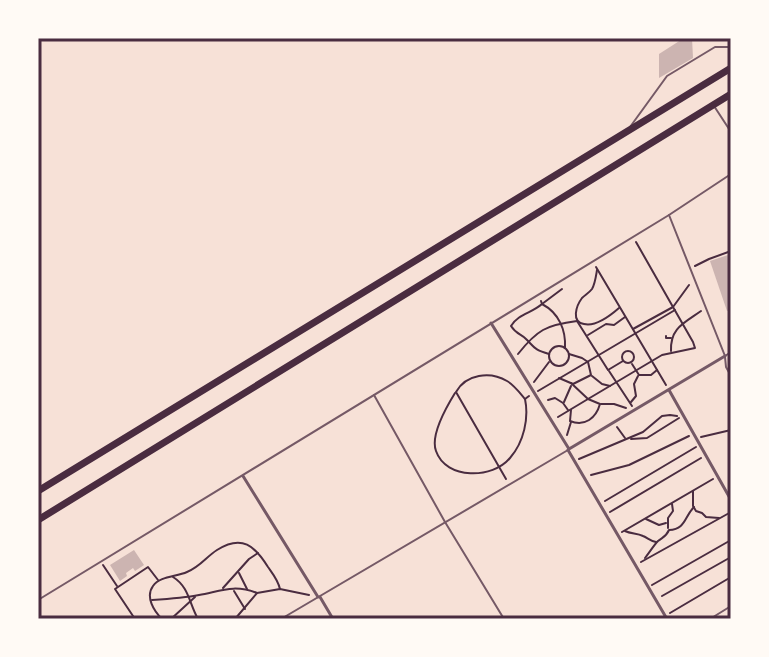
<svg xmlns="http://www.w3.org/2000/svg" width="769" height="657" viewBox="0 0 769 657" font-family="Roboto,sans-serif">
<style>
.building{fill:#ccb4b1}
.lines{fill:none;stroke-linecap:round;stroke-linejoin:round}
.path{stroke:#4a2c40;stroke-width:2}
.service{stroke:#755966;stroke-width:2}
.pedestrian{stroke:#755966;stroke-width:3}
.primary{stroke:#4a2c40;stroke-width:7}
.neatline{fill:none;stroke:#4a2c40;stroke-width:3}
</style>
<rect width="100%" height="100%" fill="#f7e1d7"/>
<!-- building -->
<g class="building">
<polygon points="684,38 692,38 693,58 659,78 659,54"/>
<polygon points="731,254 731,310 727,311 710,261"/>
<polygon points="134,550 144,565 135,571 133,568 126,573 127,576 120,581 110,565"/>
</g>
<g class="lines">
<!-- path -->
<g class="path">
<polyline points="636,242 673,307 689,285"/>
<polyline points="695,266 709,259 731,251"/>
<polyline points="596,267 666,385"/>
<path d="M597,270C596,276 595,284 592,289C589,293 585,295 582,298C576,306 571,322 584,324C596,327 611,315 619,308"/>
<path d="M562,289L542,304C559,313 566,330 565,348"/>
<path d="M541,301L542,304C532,313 518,314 511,326C516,334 521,334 526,339C536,349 535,350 549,354"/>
<polyline points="588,335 606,324 614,325 625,317"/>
<polyline points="666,336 666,338 671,338"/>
<circle cx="559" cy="356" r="10"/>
<circle cx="628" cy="357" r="6"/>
<path d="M671,351C670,328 684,323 701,311"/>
<path d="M518,354C537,330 546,325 577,321L608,370L623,361"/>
<polyline points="632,364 639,375 651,375 657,370"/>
<polyline points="609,371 632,406"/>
<polyline points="592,376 602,384 610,386"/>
<polyline points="559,378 573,384 591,375 588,362 582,358 569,354"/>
<polyline points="534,382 549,362"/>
<polyline points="571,383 588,399 662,355 695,348 693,342 673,307 633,329"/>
<polyline points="538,391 675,310"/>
<path d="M455,393C447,406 430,435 436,451C446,480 493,479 510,458C524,442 529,418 525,399"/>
<polyline points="548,400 555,398 563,403 568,410"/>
<polyline points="564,402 571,386"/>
<polyline points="631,402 636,396 634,384 638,376"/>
<polyline points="601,404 614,404 626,408"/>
<path d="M558,417L588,399L600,404C596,418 585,427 570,421L571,410"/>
<polyline points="617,427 625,438"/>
<polyline points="567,435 571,422"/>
<polyline points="701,437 731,430"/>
<polyline points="631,439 647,438 679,418"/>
<polyline points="579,459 643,432 662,416 670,415 677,416"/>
<polyline points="591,475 629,465 689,436"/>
<path d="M506,479L456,392C466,374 490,371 507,381C514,385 520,393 525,399L529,396"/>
<polyline points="693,491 693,506 696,511 702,513 706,517 719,518"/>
<polyline points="605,501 696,447"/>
<polyline points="610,512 701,458"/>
<polyline points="646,519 659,525 666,523"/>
<polyline points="668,528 668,518 673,511 672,504"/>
<path d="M625,531C631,534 637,533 643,536C648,538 650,541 656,542"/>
<polyline points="622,532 713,479"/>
<path d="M645,558C649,553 654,545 658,541C663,537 666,537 669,530C686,529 684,517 694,507"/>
<polyline points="641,562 731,512"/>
<polyline points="103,565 117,586"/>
<polyline points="239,573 247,589"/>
<path d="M173,577C189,587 189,603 198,619"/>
<polyline points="652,585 731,540"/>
<polyline points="223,588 249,559 258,553"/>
<polyline points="234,591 245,609"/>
<polyline points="662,596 731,557"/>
<path d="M152,600C168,599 184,598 199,595C221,591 234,584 257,593"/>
<polyline points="670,613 731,577"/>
<polyline points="135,619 115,589 148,567 158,580"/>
<path d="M162,619C154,611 145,597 153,586C160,576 176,577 187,572C200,567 206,557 217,550C242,534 255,546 268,567C273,574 278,580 280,589"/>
<polyline points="171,619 195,597"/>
<polyline points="235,619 257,593 280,589 309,595"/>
</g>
<!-- service -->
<g class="service">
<polyline points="714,106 731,132"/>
<polyline points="630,127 667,76 715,47 731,47"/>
<polyline points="731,174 669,215 725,356 731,352"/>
<polyline points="725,357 726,367 731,376"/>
<polyline points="374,395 445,522 504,619"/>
<polyline points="38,600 669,215"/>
<polyline points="281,619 568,450"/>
<polyline points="710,619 731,606"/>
</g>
<!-- pedestrian -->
<g class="pedestrian">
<polyline points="491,323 569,449 725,356"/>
<polyline points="669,390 731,500"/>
<polyline points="568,450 667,619"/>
<polyline points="243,476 318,597"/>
<polyline points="320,597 333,619"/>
</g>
<!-- primary -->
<g class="primary">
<polyline points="38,491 731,68"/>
<polyline points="38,520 731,94"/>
</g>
</g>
<!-- border -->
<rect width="769" height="657" fill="none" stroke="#fffaf5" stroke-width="80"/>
<rect x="40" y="40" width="689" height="577" class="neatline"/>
</svg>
